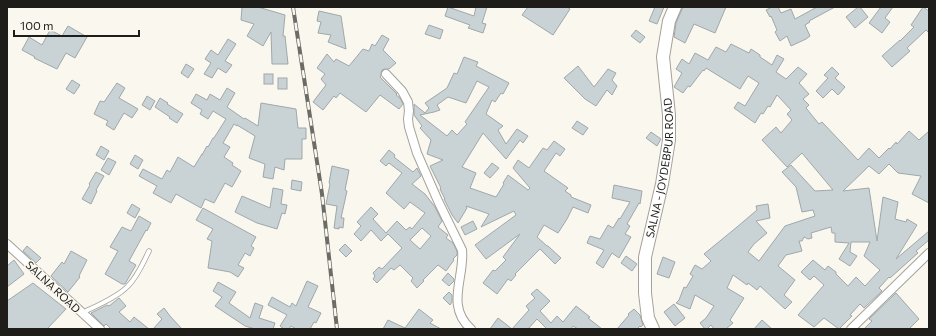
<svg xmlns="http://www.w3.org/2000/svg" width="936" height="336" viewBox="0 0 936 336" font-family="Commissioner,sans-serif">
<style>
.building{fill:#c9d2d4;stroke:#9fa8aa;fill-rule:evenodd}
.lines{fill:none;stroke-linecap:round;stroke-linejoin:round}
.lane-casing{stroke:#a5a29a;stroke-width:5.5}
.street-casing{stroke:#a5a29a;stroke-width:10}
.secondary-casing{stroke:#a5a29a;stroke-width:14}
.lane{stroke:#fff;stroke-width:4}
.street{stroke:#fff;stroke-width:8}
.secondary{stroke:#fff;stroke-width:12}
.rail-casing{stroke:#6c6b66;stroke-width:4}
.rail{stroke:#faf7ef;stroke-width:2.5;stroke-dasharray:8;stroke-linecap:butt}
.labels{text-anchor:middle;stroke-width:3;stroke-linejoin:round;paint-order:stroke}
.street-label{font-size:11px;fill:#1e1d1a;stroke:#faf7ef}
</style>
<rect width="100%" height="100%" fill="#faf7ef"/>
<!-- building -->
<g class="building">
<polygon points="242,7 258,7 285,15 283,36 285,36 288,64 272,64 271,32 263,46 247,36 254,24 241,20"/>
<polygon points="448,7 474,16 476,7 487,7 482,23 486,24 483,33 468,28 470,25 445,16"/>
<polygon points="528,7 567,7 570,9 553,35 522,15"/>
<polygon points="655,7 664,7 657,24 649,21"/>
<polygon points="683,7 726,7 715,33 694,24 685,43 674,37 676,23"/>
<polygon points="772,7 778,7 781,13 791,9 795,19 817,7 835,7 809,21 810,22 805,25 810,36 806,39 791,46 787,36 780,41 775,32 777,30 771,16 770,17 766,10"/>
<polygon points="858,7 860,7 868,17 855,28 846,17"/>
<polygon points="881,7 893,7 885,18 890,22 882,33 869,23"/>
<polygon points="923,7 929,11 929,33 926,30 907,48 910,51 892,67 882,56 900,40 900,41 914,27 911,25"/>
<polygon points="319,11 341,16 346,49 328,42 331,35 318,33 321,22 317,21"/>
<polygon points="429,25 443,30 440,39 425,34"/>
<polygon points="68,26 87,37 75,58 66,53 57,69 34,58 35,57 22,50 29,37 42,45 50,30 62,36"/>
<polygon points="636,30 645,37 640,43 631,36"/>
<polygon points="382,35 389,39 383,50 396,63 389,69 385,69 382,70 381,73 381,76 380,77 397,94 396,95 400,98 403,104 399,109 380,95 366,112 340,93 336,98 334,96 323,110 313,102 326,85 321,79 325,74 317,68 327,54 334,62 336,59 349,66 363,49 369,51 372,44 375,46"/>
<polygon points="228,39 236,44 225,61 232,65 226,73 218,68 212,78 204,74 211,63 205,59 211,50 218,55"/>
<polygon points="731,44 749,53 751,49 760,55 760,57 772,65 777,55 784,59 776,72 786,79 798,67 807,74 799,83 809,94 803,99 809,105 806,108 819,124 822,122 858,160 869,148 879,158 889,148 890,149 896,142 897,144 909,131 919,140 929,131 929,203 912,194 921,176 898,173 889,164 879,174 869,166 843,191 869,188 877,241 883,197 898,202 895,219 906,222 907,219 917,225 896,259 929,231 929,240 916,251 918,253 890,278 889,277 879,288 882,291 864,308 860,304 850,315 852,316 839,329 824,318 814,327 798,315 824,285 814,276 810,280 801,272 813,260 825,270 828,266 836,272 836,274 848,286 856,277 865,286 880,270 864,256 870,242 851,242 850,252 857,256 850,266 839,259 849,243 835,242 835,233 832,233 831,227 811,233 812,238 808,239 804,237 802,241 799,241 802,251 786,255 778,266 795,280 784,295 792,302 785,309 760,286 757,290 748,283 747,285 733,275 727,288 744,298 730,320 733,323 726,329 714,329 711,325 707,329 705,329 700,323 706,318 714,306 695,295 690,309 676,303 679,300 684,287 686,288 693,276 690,274 695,265 702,269 711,261 704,254 737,227 757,210 756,206 768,204 770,218 756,221 767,233 754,244 748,252 759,261 785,226 815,216 813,210 802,212 796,187 782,172 791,165 815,191 833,190 802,153 787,167 762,140 776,127 781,133 792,120 787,114 791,110 777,95 770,107 768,106 763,114 761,113 755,123 734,108 738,102 745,106 759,83 748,76 740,89 706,68 704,71 703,70 690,87 688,86 683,93 674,87 682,73 676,69 682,59 689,64 695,53 708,60 716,47 726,52"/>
<path d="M464,57L478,62L476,66L509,83L503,94L501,93L495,102L492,100L486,114L503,126L498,130L506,144L517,129L528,136L523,143L520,140L506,159L483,133L462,167L476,173L470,188L496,197L504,184L503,183L508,175L528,190L530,188L513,168L518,160L529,168L543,148L547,150L554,141L565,149L560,156L556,153L544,171L568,188L565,191L571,195V197L591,205L588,213L573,207L567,219L558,233L544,225L537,237L547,246H548L561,258L555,264L540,249L515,274L516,275L511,281L508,279L497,294L483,283L493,270L495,271L506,260L503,257L520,234L486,259L475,245L516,215L514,211L481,227L489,214L466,206L467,208L458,223L452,215L444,199H445L440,189L441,188L430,166L443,160L427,154L431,140L420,128L422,126L414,115V104L425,113L429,108L425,103L447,88L454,73L457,74ZM477,81L489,87L465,122L467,124L457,135L452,130L447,136L420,115L434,112L440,110L437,105L448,97L466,103Z"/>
<polygon points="186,64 194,69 188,78 181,73"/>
<polygon points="578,66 594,87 608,69 616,73 612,80 617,86 612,95 607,90 596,106 585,99 564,78"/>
<polygon points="832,67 839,74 835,78 845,87 838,95 832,89 823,98 816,91 828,78 824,75"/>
<rect x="264" y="74" width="9" height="10"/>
<rect x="278" y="78" width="9" height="11"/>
<polygon points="72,80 80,85 74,94 66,89"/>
<polygon points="117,83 125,88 119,98 138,109 132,118 124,113 114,130 106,125 108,121 94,114 100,101 104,102"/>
<polygon points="227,88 235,93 227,107 244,119 245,118 258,126 261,103 296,109 298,128 306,128 306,139 302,139 302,159 285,159 284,170 275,167 273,179 263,177 265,164 249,158 255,136 237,125 237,126 234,124 223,143 230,147 224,157 233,163 232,165 241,171 232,187 225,183 214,203 205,199 201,208 176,194 171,203 153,193 157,186 139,176 143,169 162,179 167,170 170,172 178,157 194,167 202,154 202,155 207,146 208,147 213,138 214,138 226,119 213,111 208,119 200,114 202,110 191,103 196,94 207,100 210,94 220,100"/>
<polygon points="147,96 155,101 150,110 142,105"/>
<polygon points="160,98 168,103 167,104 183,114 177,123 169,118 170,117 155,107"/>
<polygon points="577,121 588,128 583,135 572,128"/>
<polygon points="651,132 661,139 657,146 646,138"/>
<polygon points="101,146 109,151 104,160 96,155"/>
<path d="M389,150L395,155L394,157L413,172L417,168L421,176L412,184L425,194L435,207L442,221L438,227L448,235L446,238L453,243L457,251V255L453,259L454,260L446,271L438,265L423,280L424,281L417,288L411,281L413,278L400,265L394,270L391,268L377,283L373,279L375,276L373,273L379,267L382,269L402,248L388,234L381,241L371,230L361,241L354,234L361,226L357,222L371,207L378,214L373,219L386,233L397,221L406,230L410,227L412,229L425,213L410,202L404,209L386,193L402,173L389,163L386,166L380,161ZM422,228L431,236L420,249L410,240Z"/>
<polygon points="135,155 143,160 138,169 130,164"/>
<polygon points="108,158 116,162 109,175 101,170"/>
<polygon points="492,163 499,168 490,178 484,173"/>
<polygon points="332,166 349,170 345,190 347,191 341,218 344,218 343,228 339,227 339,229 334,228 337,206 326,204 330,184 329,183"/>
<polygon points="96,172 104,176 96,190 97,191 91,204 82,199 90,185 89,184"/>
<polygon points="292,180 302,182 301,191 291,189"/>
<polygon points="614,185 642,191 640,204 639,203 627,224 630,226 625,234 631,237 619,258 612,253 603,268 596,263 604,250 587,243 590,236 600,239 608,225 613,228 619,218 620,219 630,202 612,198"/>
<polygon points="273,188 283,190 281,204 287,205 285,214 282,213 277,229 257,223 235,212 242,196 270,208"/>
<polygon points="132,204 140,209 135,218 127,213"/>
<polygon points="203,208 256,237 251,246 254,248 250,256 245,253 238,265 244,268 238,277 230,272 208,268 212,241 207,239 213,229 196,220"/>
<polygon points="139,216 151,223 147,231 146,230 129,261 136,265 125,284 122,284 105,274 118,251 110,247 122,227 131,231"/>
<polygon points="473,221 477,229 465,235 461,227"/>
<polygon points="345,244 352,251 346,257 339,250"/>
<polygon points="27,246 41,258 36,263 23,251"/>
<polygon points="71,251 87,260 79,276 80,277 68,292 51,276 62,262 64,264"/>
<polygon points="626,256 637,264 632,271 621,263"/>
<polygon points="663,257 675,262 669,278 657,274"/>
<polygon points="14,260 24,274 7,287 7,266"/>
<polygon points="448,273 454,279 454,281 449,286 442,280"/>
<polygon points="307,281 318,286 308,307 321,313 316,323 314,322 310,329 296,329 291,326 289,329 284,329 280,326 287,315 268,305 272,297 290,307 292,303 296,306"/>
<polygon points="218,282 236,292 229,303 250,318 255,303 263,306 259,318 275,323 273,329 255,329 245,326 215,306 222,297 213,291"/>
<polygon points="33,283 66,309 47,329 7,329 7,301"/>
<polygon points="537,289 550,301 540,311 551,323 557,316 563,322 576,306 590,317 588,318 602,329 578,329 573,326 571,329 545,329 546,328 537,319 528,329 512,329 529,310 526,306 535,298 531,294"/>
<polygon points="449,292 452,295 452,302 450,305 443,298"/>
<polygon points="896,293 919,319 909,329 864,329 872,321 869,319"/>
<polygon points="119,298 126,306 119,312 130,322 134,317 149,329 111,329 106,324 104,326 91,313 107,305 109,306"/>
<polygon points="674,304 685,318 675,326 664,312"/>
<polygon points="164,308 170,316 182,329 153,329 162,319 157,314"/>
<polygon points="419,309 433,320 430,323 441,329 383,329 388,320 405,328"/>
<polygon points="634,309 640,315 643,325 641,327 640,326 637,329 617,329 629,315 628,314"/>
<polygon points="498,318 512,329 490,329"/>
<polygon points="762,320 772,329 754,329"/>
</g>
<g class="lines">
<!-- lane casing -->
<g class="lane-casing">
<path id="lane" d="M82,313C96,306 118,297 128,286C138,276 143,263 149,251"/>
</g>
<!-- street casing -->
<g class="street-casing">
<g id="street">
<path d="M386,74L402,91L408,102L409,111L408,119L409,127L417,153L438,201L462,250C465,277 445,306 471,329"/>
<polyline points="7,244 100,329"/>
<polyline points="851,329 929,253"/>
</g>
</g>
<!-- secondary casing -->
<g class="secondary-casing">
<g id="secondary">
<path id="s1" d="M653,329L648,318L645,293V257L662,184L669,140V115L663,57L669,21L675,7"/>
</g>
</g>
<!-- lane -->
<use href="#lane" class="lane"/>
<!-- street -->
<use href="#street" class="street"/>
<!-- secondary -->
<use href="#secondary" class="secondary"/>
<!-- rail casing -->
<g class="rail-casing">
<polyline id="rail" points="293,7 322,194 337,329"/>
</g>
<!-- rail -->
<use href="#rail" class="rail"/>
</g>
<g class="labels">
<!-- street labels -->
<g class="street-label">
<text dy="4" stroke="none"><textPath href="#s1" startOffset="164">SALNA - JOYDEBPUR ROAD</textPath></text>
<text transform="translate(53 287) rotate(43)" y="4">SALNA ROAD</text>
</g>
</g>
<!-- border -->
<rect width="936" height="336" fill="none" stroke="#1e1d1a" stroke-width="16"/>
<!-- scale -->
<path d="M14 30v6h125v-6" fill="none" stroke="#1e1d1a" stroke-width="2"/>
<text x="20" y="30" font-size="12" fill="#1e1d1a" stroke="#faf7ef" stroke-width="3" paint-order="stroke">100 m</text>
</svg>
